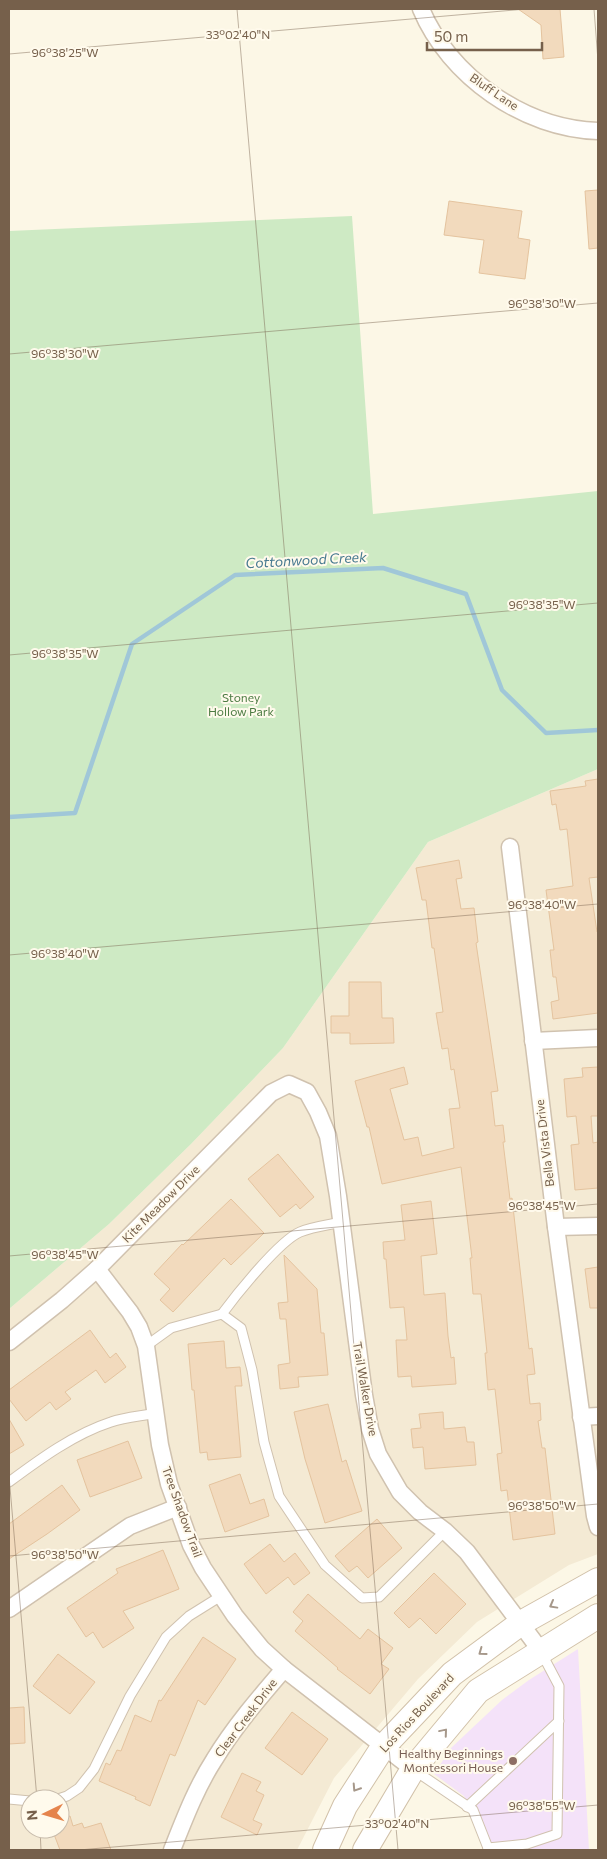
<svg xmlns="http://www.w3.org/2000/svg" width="607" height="1859" viewBox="0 0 607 1859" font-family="Commissioner,sans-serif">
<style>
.residential{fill:#f4ead4;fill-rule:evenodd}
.education{fill:#f4e2f9}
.green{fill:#ceeac4}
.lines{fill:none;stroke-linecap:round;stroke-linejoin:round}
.stream{stroke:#a0c7d8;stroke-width:4.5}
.building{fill:#f2dabd;stroke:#e4c39e}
.service-casing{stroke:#d0c2af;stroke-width:11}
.minor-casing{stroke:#d0c2af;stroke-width:19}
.secondary-casing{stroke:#d1c1a9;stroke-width:26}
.service{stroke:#fff;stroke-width:9}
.minor{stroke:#fff;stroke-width:16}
.secondary{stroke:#fff;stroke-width:24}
.oneway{stroke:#a6988a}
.ticks{fill:none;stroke:#76604b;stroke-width:1;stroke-opacity:0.45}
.education-dot{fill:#8d6e63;stroke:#fffaec;stroke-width:2}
.labels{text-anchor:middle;stroke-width:4;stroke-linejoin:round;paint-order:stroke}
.street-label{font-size:12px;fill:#76604b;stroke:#fffaec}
.park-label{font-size:12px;fill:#4c7b42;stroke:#fffaec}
.education-label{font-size:12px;fill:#785e54;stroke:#fffaec;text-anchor:end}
.water-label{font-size:14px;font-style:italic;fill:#477990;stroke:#fffaec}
.ticks-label{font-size:12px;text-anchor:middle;fill:#76604b;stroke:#fffaec;stroke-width:4;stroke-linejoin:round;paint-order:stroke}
</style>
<rect width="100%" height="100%" fill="#fcf7e6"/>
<!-- residential -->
<path class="residential" d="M598,769V1554L569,1565L477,1622L418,1679L334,1778L297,1850H9V1309L109,1224L191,1144L283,1048L428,842ZM30,1799H60V1829H30Z"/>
<!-- education -->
<polygon class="education" points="578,1649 589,1850 492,1850 464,1796 434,1774 451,1748 502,1700 529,1680"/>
<!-- green -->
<polygon class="green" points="352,216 373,514 598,491 598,769 428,842 283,1048 191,1144 109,1224 9,1309 9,231"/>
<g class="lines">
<!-- stream -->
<polyline class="stream" points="9,817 75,813 132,644 235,575 383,568 466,594 502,690 546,733 598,730"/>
</g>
<!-- building -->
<g class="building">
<polygon points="518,9 560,9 564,57 543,59 541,25"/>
<polygon points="598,190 598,248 589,249 585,191"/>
<polygon points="449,201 522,211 518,238 530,240 525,279 479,273 484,240 444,235"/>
<polygon points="598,779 598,877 589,878 597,932 598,932 598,1013 553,1019 551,1002 559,1000 556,977 553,977 550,950 554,950 546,890 573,886 567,829 560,830 556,804 552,805 550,791 586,786 585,781"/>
<polygon points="459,860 462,878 456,879 461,909 474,908 478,942 476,943 498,1091 491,1092 495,1126 503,1125 505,1142 503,1142 510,1199 512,1198 529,1349 532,1348 535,1374 527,1375 530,1404 540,1403 541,1420 538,1421 542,1448 545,1448 555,1534 513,1540 507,1490 501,1491 497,1454 502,1453 495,1389 488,1390 485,1353 487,1353 481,1294 473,1294 470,1258 472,1258 461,1167 382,1184 369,1127 367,1127 355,1081 404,1067 408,1084 390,1089 404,1140 418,1137 422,1156 454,1148 449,1109 460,1108 454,1069 451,1070 448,1048 442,1049 436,1013 443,1012 434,948 432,948 426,900 422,900 416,868"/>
<polygon points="349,982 381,982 382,1018 393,1018 394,1043 350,1044 350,1033 331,1033 331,1016 349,1016"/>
<polygon points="598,1067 598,1116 591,1116 593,1143 598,1142 598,1188 575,1190 571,1145 579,1144 576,1116 567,1117 564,1079 583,1077 582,1068"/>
<polygon points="278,1154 314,1197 300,1209 296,1204 280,1217 248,1179"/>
<polygon points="231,1199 264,1233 231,1265 224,1258 173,1312 160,1300 170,1289 154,1274 182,1244 183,1245"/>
<polygon points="431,1201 437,1254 421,1256 424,1295 445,1293 448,1336 451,1358 454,1357 456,1384 412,1387 411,1376 398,1377 396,1340 407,1340 404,1307 390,1308 386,1259 384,1259 383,1242 405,1240 401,1205"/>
<polygon points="284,1255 317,1289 321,1333 324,1333 328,1375 298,1377 299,1387 280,1389 278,1365 290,1363 286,1319 280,1319 278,1303 288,1302"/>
<polygon points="598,1267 598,1308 590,1308 585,1269"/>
<polygon points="90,1330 110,1358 116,1353 126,1367 105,1383 96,1370 65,1392 71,1399 56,1410 50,1402 26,1421 9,1399 9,1390"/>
<polygon points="224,1341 226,1368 240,1367 242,1386 235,1386 241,1457 208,1460 207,1452 200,1453 194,1390 192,1390 188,1344"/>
<polygon points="328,1404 342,1462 346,1460 362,1511 325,1523 305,1459 294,1412"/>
<polygon points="443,1412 444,1429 465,1427 467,1442 474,1442 476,1465 425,1469 423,1447 413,1448 411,1429 421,1428 419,1414"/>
<polygon points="9,1419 24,1445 9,1454"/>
<polygon points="128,1441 142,1478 90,1497 77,1460"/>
<polygon points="240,1474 250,1504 264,1499 269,1516 225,1532 209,1485"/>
<polygon points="62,1485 80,1510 47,1534 9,1559 9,1524"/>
<polygon points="377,1519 402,1548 368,1578 357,1566 349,1572 335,1556"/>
<polygon points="270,1544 284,1562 295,1553 310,1573 294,1585 288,1577 266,1594 244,1564"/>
<polygon points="163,1550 179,1589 123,1611 134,1628 103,1648 93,1632 86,1637 67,1608 118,1573 116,1569"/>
<polygon points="434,1573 466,1604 436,1634 420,1618 409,1628 394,1613"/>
<polygon points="308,1594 360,1639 368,1629 393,1648 381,1664 389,1669 370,1694 337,1669 338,1668 295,1631 303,1621 293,1612"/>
<polygon points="203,1637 236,1659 205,1705 198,1700 175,1756 170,1754 150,1806 135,1799 136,1797 99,1781 106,1763 110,1765 117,1750 121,1751 135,1715 151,1722 159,1700 161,1701"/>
<polygon points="58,1654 95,1682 70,1714 33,1686"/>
<polygon points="24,1707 25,1743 9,1744 9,1708"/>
<polygon points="292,1712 328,1739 302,1775 265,1748"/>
<polygon points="242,1773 261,1782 256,1791 264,1795 253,1820 262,1824 257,1835 221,1817"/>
<polygon points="70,1816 73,1826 82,1823 84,1828 101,1823 111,1850 60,1850 52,1829 60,1829 60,1820"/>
</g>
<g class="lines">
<!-- service casing -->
<g class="service-casing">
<g id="service">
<path d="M222,1314C236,1295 279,1241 300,1232C312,1227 328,1225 342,1222"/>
<polyline points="146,1346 171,1328 222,1314 241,1328 252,1370 264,1442 279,1496 325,1565 362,1598 379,1597 445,1531"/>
<path d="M9,1482C40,1459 74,1434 111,1422C125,1417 142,1416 156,1413"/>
<polyline points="414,1770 473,1810 488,1848"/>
<polyline points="9,1799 30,1801"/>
<polyline points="58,1799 67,1796 79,1788 94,1769 130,1696 166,1637 189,1616 221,1596"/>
<polyline points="467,1807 559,1721"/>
<polyline points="488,1850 488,1848 527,1844 557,1834 559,1686 541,1652"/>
</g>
</g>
<!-- minor casing -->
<g class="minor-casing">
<g id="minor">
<path d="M421,9C449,76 524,129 598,131"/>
<polyline points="510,847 556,1227 595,1516 598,1527"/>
<polyline points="533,1041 598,1038"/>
<polyline points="556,1227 598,1226"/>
<polyline points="97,1269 130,1312 139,1327 146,1346 160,1445 169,1484 191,1545 203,1568 235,1616 262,1649 284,1669 413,1769"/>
<polyline points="9,1342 62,1300 97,1269 271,1093 289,1084 307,1092 318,1112 328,1136 338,1196 364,1395 370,1429 378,1454 400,1492 420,1512 445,1531 467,1552 541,1651"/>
<polyline points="581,1417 598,1416"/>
<polyline points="9,1609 130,1526 178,1507"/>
<path d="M172,1850C184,1820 196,1788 214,1760C234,1727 259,1698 284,1669"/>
</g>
</g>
<!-- secondary casing -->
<g class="secondary-casing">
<g id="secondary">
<polyline points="325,1850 345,1806 383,1747 452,1674 521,1623 598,1580"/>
<polyline points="365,1850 413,1769 478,1691 598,1616"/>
</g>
</g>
<!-- service -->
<use href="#service" class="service"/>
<!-- minor -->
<use href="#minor" class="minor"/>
<!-- secondary -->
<use href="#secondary" class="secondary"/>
</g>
<!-- one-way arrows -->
<defs><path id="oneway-chevron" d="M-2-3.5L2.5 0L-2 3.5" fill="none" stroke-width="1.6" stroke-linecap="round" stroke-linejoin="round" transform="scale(1.25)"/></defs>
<g class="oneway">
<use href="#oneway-chevron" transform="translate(553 1605) rotate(151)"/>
<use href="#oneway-chevron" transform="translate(482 1652) rotate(144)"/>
<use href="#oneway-chevron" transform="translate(444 1732) rotate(-50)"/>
<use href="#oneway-chevron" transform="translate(356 1788) rotate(123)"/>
</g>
<!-- ticks -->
<path class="ticks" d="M237,9L398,1850M594,9L598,61M9,54L526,9M9,354L598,303M9,655L598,603M9,955L598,904M9,1256L598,1204M9,1476L37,1799M9,1556L598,1504M40,1829L41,1850M79,1850L598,1805"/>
<!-- markers -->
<circle class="education-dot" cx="513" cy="1761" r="5"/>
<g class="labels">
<!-- street labels -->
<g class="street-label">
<text transform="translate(494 92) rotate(34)" y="4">Bluff Lane</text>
<text transform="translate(545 1143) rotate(-97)" y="4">Bella Vista Drive</text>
<text transform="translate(161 1204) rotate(-45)" y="4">Kite Meadow Drive</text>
<text transform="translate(365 1389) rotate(80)" y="4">Trail Walker Drive</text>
<text transform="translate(182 1512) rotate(70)" y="4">Tree Shadow Trail</text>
<text transform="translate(417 1713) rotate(-47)" y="4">Los Rios Boulevard</text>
<text transform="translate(246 1718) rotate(-53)" y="4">Clear Creek Drive</text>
</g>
<!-- park labels -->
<g class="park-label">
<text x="241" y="702">Stoney<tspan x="241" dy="14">Hollow Park</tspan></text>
</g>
<!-- education labels -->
<g class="education-label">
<text x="503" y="1758">Healthy Beginnings<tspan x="503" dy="14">Montessori House</tspan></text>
</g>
<!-- water labels -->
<g class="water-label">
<text transform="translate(306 560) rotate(-3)" y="5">Cottonwood Creek</text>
</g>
</g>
<g class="ticks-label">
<text x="238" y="39">33°02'40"N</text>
<text x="65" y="57">96°38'25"W</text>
<text x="542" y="308">96°38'30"W</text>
<text x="65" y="358">96°38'30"W</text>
<text x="542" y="609">96°38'35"W</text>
<text x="65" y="658">96°38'35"W</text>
<text x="542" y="909">96°38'40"W</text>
<text x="65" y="958">96°38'40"W</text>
<text x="542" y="1210">96°38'45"W</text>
<text x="65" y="1259">96°38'45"W</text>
<text x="542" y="1510">96°38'50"W</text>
<text x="65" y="1559">96°38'50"W</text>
<text x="542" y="1810">96°38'55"W</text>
<text x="397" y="1828">33°02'40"N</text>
</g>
<!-- border -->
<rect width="607" height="1859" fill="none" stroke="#76604b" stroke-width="20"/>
<!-- north arrow -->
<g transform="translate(45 1814) rotate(265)"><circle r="24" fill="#fffaec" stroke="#c8bcac"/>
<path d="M0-4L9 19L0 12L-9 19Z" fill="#e5844c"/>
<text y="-8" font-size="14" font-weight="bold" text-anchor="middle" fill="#76604b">N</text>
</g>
<!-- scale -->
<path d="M427 42v8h115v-8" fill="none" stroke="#76604b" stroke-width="2.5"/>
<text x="434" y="42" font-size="15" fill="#76604b" stroke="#fffaec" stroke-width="4" paint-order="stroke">50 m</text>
</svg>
